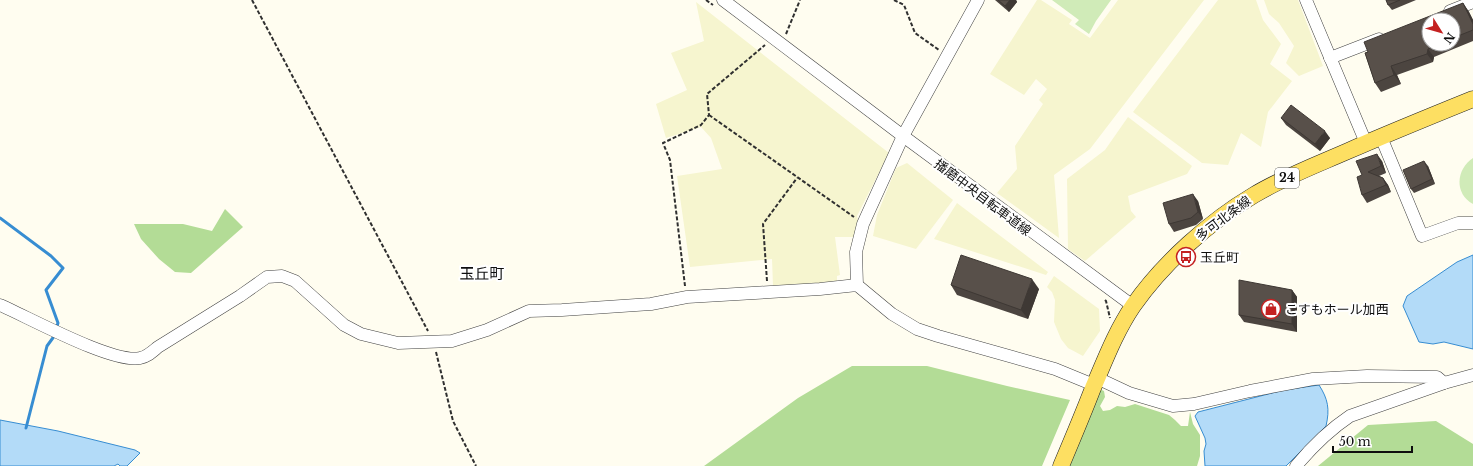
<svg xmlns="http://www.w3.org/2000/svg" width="1473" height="466" viewBox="0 0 1473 466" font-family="'Libre Baskerville','Noto Sans JP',serif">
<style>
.farmland{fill:#f6f5cf}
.green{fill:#d0ebb8}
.forest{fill:#b3dc96}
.water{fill:#b3dbf8;stroke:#378dd2}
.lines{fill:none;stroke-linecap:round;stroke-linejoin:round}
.stream{stroke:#378dd2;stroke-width:3}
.minor-casing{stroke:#414141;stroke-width:13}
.major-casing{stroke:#1f1f1f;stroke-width:17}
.path{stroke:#303030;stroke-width:2;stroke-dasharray:4 2;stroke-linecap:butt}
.minor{stroke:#fff;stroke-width:12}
.major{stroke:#fddf62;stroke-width:16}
.wall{fill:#4c4540;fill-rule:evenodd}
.shaded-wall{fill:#3e3834}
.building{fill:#58504a;stroke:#3e3834}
.labels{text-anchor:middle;stroke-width:4;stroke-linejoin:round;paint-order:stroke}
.shield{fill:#fff;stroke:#565656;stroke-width:1}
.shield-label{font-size:12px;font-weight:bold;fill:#0e0e0e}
.street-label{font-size:13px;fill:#0e0e0e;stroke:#fff}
.poi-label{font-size:13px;fill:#0e0e0e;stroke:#fff;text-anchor:start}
.quarter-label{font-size:15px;fill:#0e0e0e;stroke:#fff}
</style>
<rect width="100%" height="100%" fill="#fffdf0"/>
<!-- farmland -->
<g class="farmland">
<polygon points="1037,0 1041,0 1072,20 1069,24 1090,38 1118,0 1204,0 1090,149 1054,175 1059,238 997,193 1017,169 1015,146 1043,104 1039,100 1047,89 1036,79 1024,95 990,74"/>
<polygon points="1218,0 1256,0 1263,20 1281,44 1270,64 1292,81 1268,112 1261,147 1241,133 1228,165 1202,163 1133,112"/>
<polygon points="1264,0 1298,0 1323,66 1299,76 1286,63 1294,46 1279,23 1269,14"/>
<polygon points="696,2 889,153 857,216 859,224 856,237 835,237 840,275 837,276 837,283 773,286 772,259 690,267 677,176 722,169 711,138 701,127 666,138 656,104 687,90 671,53 704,41"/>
<polygon points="1128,117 1192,166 1187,174 1128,196 1131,211 1136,217 1085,261 1068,249 1067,179 1105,150"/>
<polygon points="907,163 953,200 916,249 873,236 877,215 896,168"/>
<polygon points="957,203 1048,272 1046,275 934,239"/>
<polygon points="1054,276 1099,309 1100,331 1083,356 1068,348 1061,339 1054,322 1055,300 1052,292 1047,287"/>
</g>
<!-- green -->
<g class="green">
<polygon points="1052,0 1111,0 1096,21 1089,34 1075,24 1079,20"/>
<path d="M1473,158V204C1454,194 1456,169 1473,158Z"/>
</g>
<!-- forest -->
<g class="forest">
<polygon points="225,209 243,227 191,273 175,272 159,259 141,239 134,224 183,224 212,231"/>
<polygon points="852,366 927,366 1007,386 1070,400 1042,466 704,466 798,398"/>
<polygon points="1095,387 1104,391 1105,397 1100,406 1103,411 1110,410 1117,406 1125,407 1135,404 1169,415 1175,420 1181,426 1188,426 1190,412 1193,424 1200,435 1200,456 1197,466 1066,466"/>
<polygon points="1436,421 1473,444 1473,466 1318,466 1368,425"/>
</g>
<!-- water -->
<g class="water">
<polygon points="1473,255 1473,349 1444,342 1433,344 1419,342 1403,306 1407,296 1457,262"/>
<path d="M1319,385C1328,399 1330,409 1326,426L1286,466H1205L1204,451L1206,444L1205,438L1195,416L1198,412L1284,390Z"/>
<polygon points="0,420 58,431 135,450 140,453 127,466 120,466 118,464 114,466 0,466"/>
</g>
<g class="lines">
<!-- stream -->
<g class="stream">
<polyline points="0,218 51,256 63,268 46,290 58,323 56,329"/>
<polyline points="26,428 47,346 55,335"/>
</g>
<!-- minor casing -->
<g class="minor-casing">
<g id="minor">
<polyline points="723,0 903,136 1133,306"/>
<polyline points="1306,0 1366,143"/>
<polyline points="1450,11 1473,2"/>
<polyline points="1330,58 1379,39"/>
<polyline points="1381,137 1422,236 1458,223 1473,223"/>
<polyline points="857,285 856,252 863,224 903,136 978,0"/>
<path d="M0,305C28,317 113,364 140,358C147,357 152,352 158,347L240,296L267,277L282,276L295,281L344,325L361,334L398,343L452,341L487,330L529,311L562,310L651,304L687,297L820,289L857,285L892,314L917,329L938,336L1055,369L1094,385"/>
<polyline points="1097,378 1129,393 1173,406 1194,404 1250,391 1313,379 1367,376 1437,377 1444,383"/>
<path d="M1296,466C1312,447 1329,430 1350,416L1444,383L1473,375"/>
</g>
</g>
<!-- major casing -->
<g class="major-casing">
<path id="major" d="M1061,466C1072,440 1083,414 1093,388C1105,360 1116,331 1133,306C1163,263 1210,221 1254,195C1284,177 1316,165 1348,151C1389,133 1431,116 1473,99"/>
</g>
<!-- path -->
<g class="path">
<polyline points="252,0 428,331"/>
<polyline points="706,0 713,5"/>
<polyline points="894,0 904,5 915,33 939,50"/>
<polyline points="786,34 800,0"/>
<polyline points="709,115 854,217"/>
<polyline points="767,281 763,224 797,178"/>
<polyline points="685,286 670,160 663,143 701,125 709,115 707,94 765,45"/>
<polyline points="1105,300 1106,301 1110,318"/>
<polyline points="436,352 453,421 476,466"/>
</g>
<!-- minor -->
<use href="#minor" class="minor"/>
<!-- major -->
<use href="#major" class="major"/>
</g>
<!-- wall -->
<g class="wall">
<polygon points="995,0 1016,0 1017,2 1009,12"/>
<polygon points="1386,0 1416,0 1392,10 1388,5"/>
<path d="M1463,3L1469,12L1473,20V41L1434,57L1433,62L1397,75L1401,84L1381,92L1375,83L1365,53ZM1453,20V44H1429Z"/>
<polygon points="1281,118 1330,138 1320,151 1286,125"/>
<polygon points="1382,161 1386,173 1379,176 1383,178 1388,185 1391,192 1367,203 1362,195 1362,175"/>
<polygon points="1428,166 1435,184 1414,193 1411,189"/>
<polygon points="1198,201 1203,219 1196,225 1174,232 1169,224"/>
<polygon points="951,285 1039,289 1028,319 957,295"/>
<polygon points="1292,290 1297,297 1297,332 1244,322 1239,315"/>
</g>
<!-- shaded-wall -->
<g class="shaded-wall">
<polygon points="1010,0 1016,0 1017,2 1009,12 1005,6"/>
<polygon points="1463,3 1469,12 1473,20 1473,24"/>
<polygon points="1428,49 1434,57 1433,62 1427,54"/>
<polygon points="1391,66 1397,75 1401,84 1394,75"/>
<polygon points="1325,131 1330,138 1320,151 1315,144"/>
<polygon points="1377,154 1382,161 1386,173 1381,166"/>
<polygon points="1424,161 1428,166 1435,184 1432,179"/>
<polygon points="1383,178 1388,185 1391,192 1386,185"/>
<polygon points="1193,194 1198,201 1203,219 1198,212"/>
<polygon points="1032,279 1039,289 1028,319 1021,310"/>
<polygon points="1292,290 1297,297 1297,332 1292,324"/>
</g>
<!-- building -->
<g class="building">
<polygon points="998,0 1010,0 1005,6"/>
<polygon points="1386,0 1400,0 1388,5"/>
<polygon points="1463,3 1473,24 1473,30 1453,38 1453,20 1429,20 1429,44 1439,44 1428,49 1427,54 1391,66 1394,75 1375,83 1365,53 1368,52 1364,42"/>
<polygon points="1291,105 1325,131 1315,144 1281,118"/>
<polygon points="1377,154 1381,166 1368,172 1383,178 1386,185 1362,195 1357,177 1362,175 1356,161"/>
<polygon points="1424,161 1432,179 1411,189 1403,170"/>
<polygon points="1193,194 1198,212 1191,218 1169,224 1163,203"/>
<polygon points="961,255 1032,279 1021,310 951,285"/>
<polygon points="1239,280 1292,290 1292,324 1239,315"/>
</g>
<!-- icons -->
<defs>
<g id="bus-ring" transform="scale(1)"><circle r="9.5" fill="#fff" stroke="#c42121" stroke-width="1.5"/><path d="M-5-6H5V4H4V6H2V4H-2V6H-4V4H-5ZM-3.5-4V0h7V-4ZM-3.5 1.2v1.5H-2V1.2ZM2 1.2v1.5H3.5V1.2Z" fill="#c42121"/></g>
<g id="shop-ring" transform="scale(1)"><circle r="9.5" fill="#fff" stroke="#c42121" stroke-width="1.5"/><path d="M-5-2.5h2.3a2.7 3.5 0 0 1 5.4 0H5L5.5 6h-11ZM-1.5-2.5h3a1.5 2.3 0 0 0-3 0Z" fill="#c42121"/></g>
</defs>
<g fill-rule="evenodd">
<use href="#bus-ring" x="1186" y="257"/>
<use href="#shop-ring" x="1271" y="309"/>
</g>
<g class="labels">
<!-- shield labels -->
<rect class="shield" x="1275" y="168" width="24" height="20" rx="3"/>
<g class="shield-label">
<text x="1287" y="182">24</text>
</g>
<!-- street labels -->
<g class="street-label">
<text transform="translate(983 197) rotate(37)" y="5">播磨中央自転車道線</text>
<text transform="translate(1223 218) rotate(-37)" y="5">多可北条線</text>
</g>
<!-- poi labels -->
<g class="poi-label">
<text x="1200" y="262">玉丘町</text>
<text x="1285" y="314">こすもホール加西</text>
</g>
<!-- quarter labels -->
<g class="quarter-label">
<text x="482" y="279">玉丘町</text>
</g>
</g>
<!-- north arrow -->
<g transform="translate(1441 32) rotate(127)"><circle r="19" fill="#ffffff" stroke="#9f9f9f"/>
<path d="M0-3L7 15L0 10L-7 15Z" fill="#c42121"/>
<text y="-6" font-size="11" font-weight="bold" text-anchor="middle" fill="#0e0e0e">N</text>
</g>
<!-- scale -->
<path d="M1333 446v6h79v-6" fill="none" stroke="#0e0e0e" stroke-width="2"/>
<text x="1339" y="446" font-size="12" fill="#0e0e0e" stroke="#ffffff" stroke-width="3" paint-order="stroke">50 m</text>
</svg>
